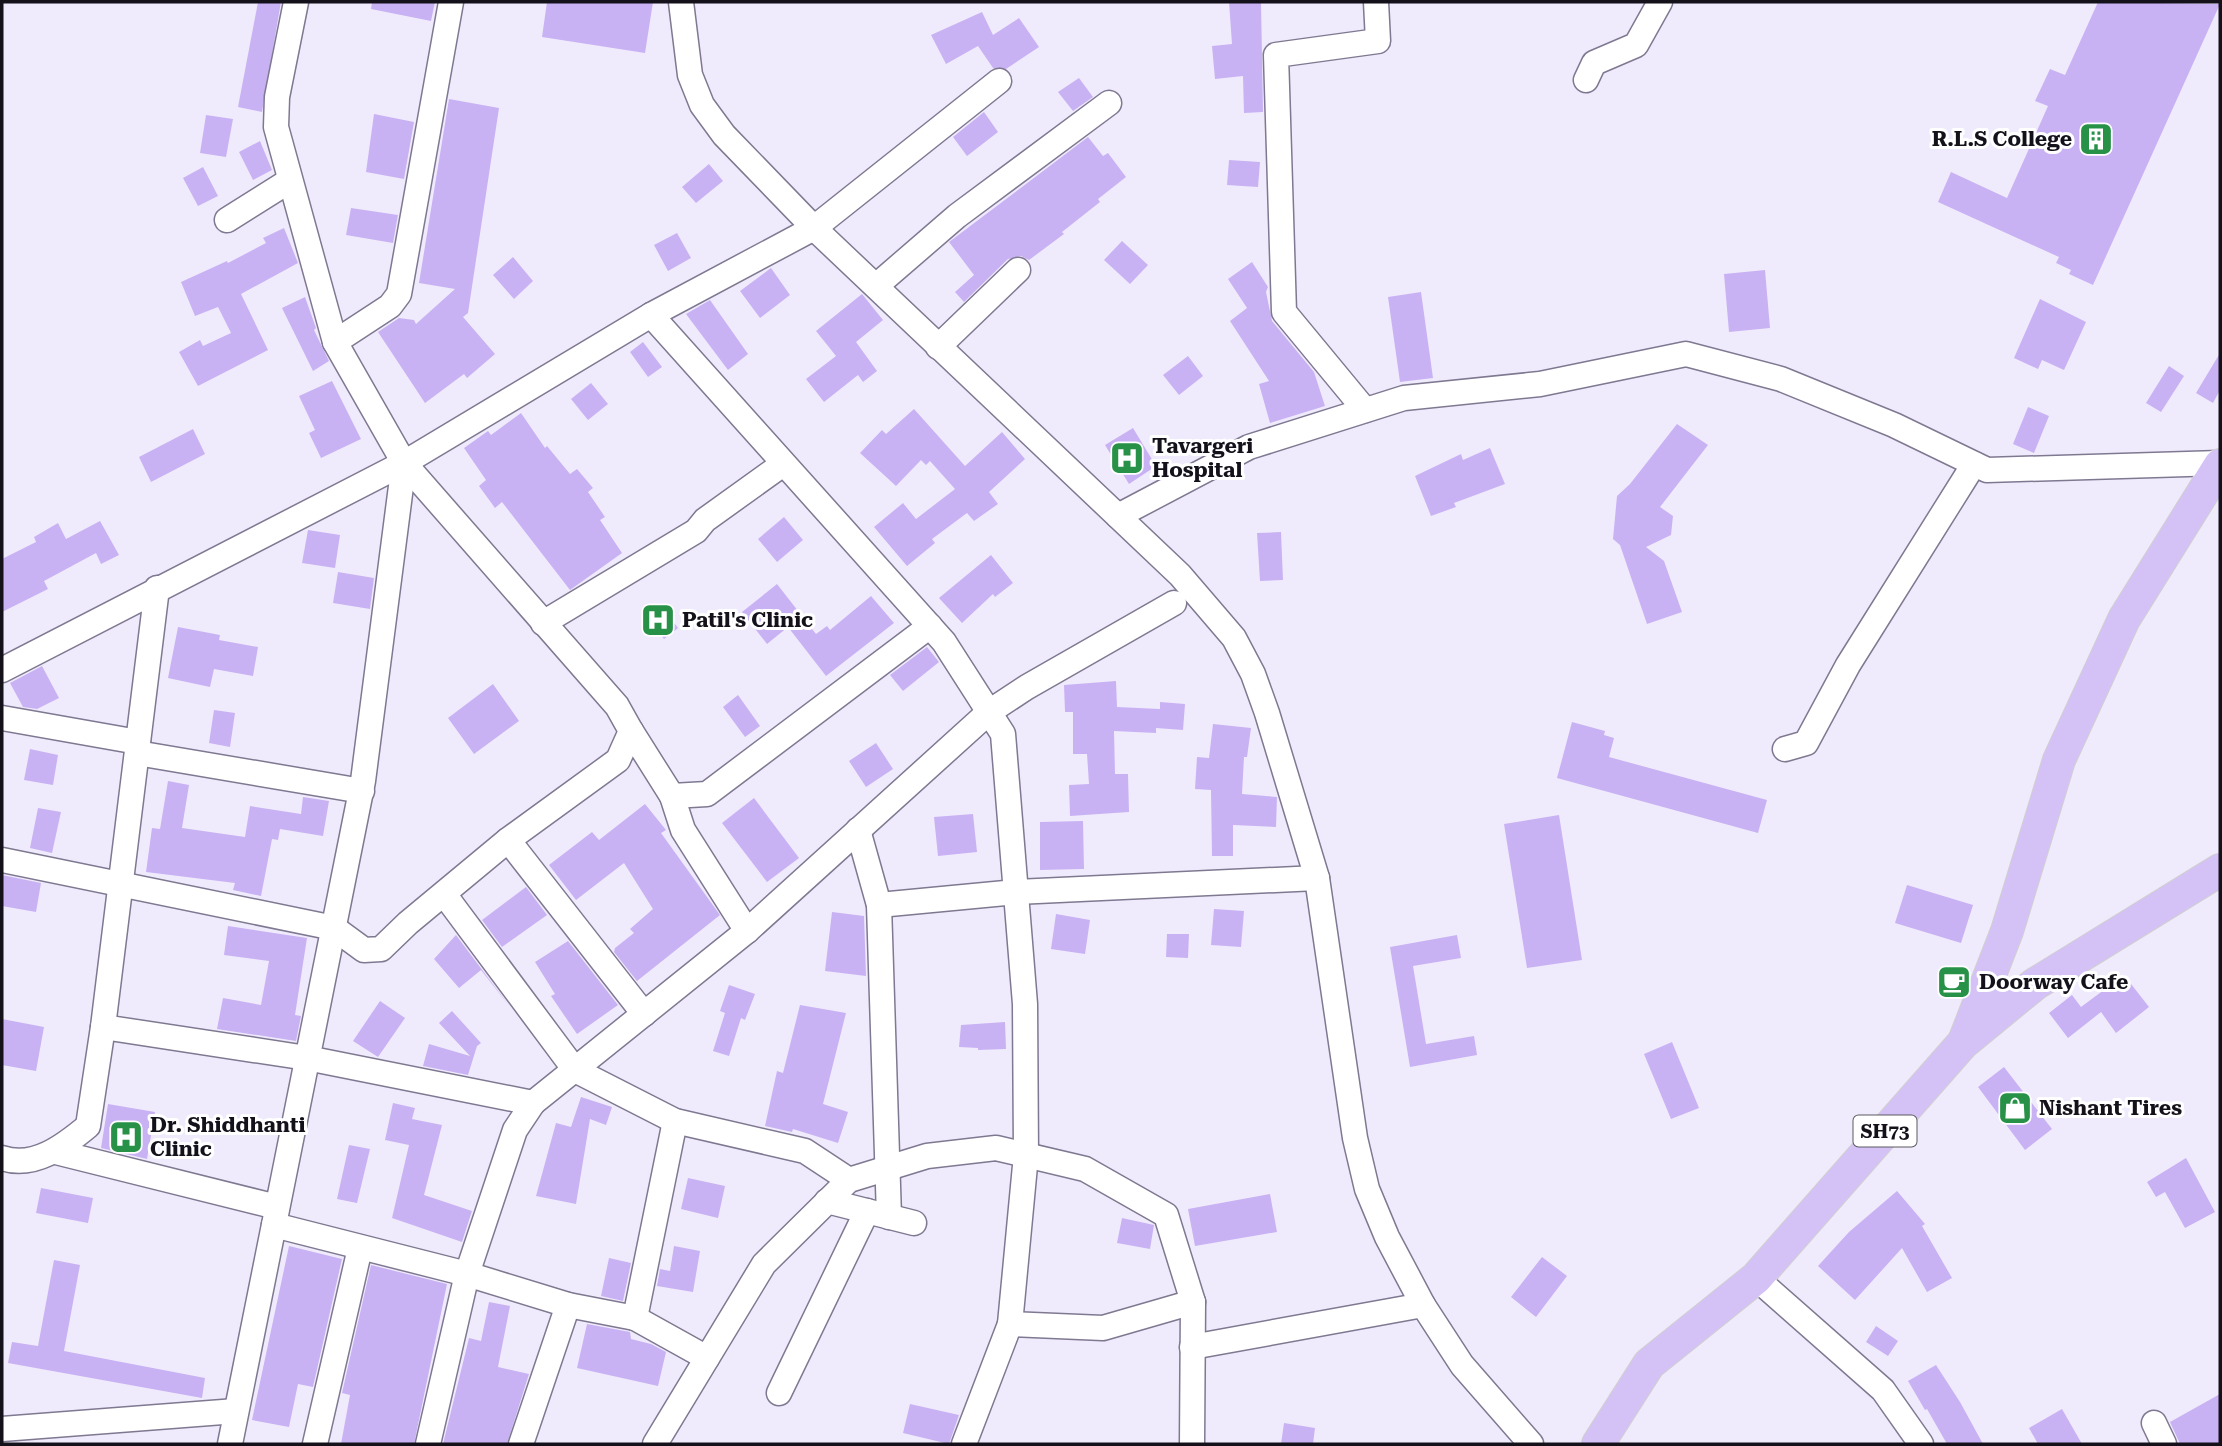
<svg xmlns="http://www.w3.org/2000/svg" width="2222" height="1446" viewBox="0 0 2222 1446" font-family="'Roboto Serif',serif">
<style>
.building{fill:#c8b2f4}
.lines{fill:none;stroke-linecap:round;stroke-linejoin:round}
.minor-casing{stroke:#7f7891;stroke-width:27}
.major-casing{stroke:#d0cfd1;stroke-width:34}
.minor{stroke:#fff;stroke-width:24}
.major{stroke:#d4c2f7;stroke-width:32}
.labels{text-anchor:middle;stroke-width:6;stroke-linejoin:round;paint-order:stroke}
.shield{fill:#fff;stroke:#5a585f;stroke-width:2}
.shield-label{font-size:19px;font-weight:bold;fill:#14111a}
.poi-label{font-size:21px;font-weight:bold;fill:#14111a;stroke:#fff;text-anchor:start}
</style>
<rect width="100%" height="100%" fill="#f0ebfc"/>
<!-- building -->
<g class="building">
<polygon points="258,2 281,2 262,112 238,107"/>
<polygon points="372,2 435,2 431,21 371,9"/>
<polygon points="547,2 653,2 645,53 542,37"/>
<polygon points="1229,2 1261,2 1263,112 1244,113 1243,76 1215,79 1212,46 1232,44"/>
<polygon points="2098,2 2220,4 2093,285 2069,274 2071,270 2056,263 2059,257 1938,202 1951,172 2007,198 2048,106 2035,101 2050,69 2065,75"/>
<polygon points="982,12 993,35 1019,18 1039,47 1006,69 993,68 978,46 946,64 931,35"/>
<polygon points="1079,78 1093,97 1073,111 1058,92"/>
<polygon points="449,99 499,108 468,313 463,317 495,354 467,378 464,374 425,403 378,332 399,318 414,320 416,324 455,289 419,283"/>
<polygon points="984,112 998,132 967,156 953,137"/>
<polygon points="374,114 414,122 404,179 366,172"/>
<polygon points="206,115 233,119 226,157 200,153"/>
<polygon points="1088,137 1103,156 1108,153 1126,177 1098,199 1100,202 1062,232 1064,234 1029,260 1021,256 1008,259 964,302 955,292 974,275 949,242"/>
<polygon points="260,141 272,170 253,180 239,152"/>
<polygon points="1229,160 1260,162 1258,187 1227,185"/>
<polygon points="709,164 723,181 696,203 682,187"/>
<polygon points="203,167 218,196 198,206 183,178"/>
<polygon points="351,208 398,215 393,243 346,235"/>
<polygon points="284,228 298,263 241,294 268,350 198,386 179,352 200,340 203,346 231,333 218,307 195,316 181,282 227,261 228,263 266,243 263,238"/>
<polygon points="677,233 691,258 668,271 654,245"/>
<polygon points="1122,241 1148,265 1130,284 1104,260"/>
<polygon points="513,257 533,281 514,299 493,275"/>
<polygon points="1252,262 1268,287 1266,292 1272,321 1314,372 1325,406 1270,423 1259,384 1269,381 1230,321 1247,308 1228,279"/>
<polygon points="771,268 790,295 760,318 740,291"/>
<polygon points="1765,270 1770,328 1729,332 1724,274"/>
<polygon points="1421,292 1433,378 1400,382 1388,297"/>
<polygon points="862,294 883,320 856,342 877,371 863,382 858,375 824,402 806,379 836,356 816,331"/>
<polygon points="305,297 316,328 314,330 329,361 313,371 282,308"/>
<polygon points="2040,299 2086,322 2064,370 2042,360 2038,369 2014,358"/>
<polygon points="710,300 748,354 728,370 686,314"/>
<polygon points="643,342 662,367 648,377 630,352"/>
<polygon points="2220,353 2220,390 2213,403 2196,393"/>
<polygon points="1188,356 1203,376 1179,395 1163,375"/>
<polygon points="2169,366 2184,376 2161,412 2146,403"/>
<polygon points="332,381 361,439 321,458 309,433 315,430 299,396"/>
<polygon points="591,383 608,404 588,420 571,399"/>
<polygon points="2028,407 2049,416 2034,453 2013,444"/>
<polygon points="914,409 965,466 1002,432 1025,459 989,492 998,504 974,521 967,513 932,539 935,543 907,566 874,527 903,503 916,519 955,489 930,461 926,465 921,460 896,486 860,453 882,430 886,434"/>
<polygon points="521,413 545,448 547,446 570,474 577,469 593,488 588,492 605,517 600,520 622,553 570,590 502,502 495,508 479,486 486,480 464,448 488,431 491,435"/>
<polygon points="1677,424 1708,445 1660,507 1673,516 1671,535 1646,547 1664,561 1682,612 1647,624 1620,545 1613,539 1617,496 1630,484"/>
<polygon points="1133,428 1156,466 1129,484 1105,445"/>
<polygon points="193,429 205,454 151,482 139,457"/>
<polygon points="1490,448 1505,484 1454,503 1456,507 1431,516 1415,476 1461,454 1463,460"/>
<polygon points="784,517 803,540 777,562 758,539"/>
<polygon points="100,521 119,555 101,564 96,553 44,581 48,589 2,612 2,559 36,542 34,537 58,523 66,539"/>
<polygon points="308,530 340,535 335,568 302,563"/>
<polygon points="1281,532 1283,580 1260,581 1257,533"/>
<polygon points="991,555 1013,583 995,597 993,594 962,623 939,598"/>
<polygon points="338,572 374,578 370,609 333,603"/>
<polygon points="777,584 816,634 827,626 830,630 871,596 894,623 826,676 788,627 767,644 742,612"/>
<polygon points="660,604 678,628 664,639 646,615"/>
<polygon points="178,627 220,635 219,640 258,647 253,676 214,669 210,687 168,678"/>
<polygon points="927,647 939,662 903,691 890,675"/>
<polygon points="42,666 59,698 37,709 23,707 10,683"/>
<polygon points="1116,681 1117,707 1160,709 1160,702 1185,704 1183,730 1156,728 1156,733 1114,731 1115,774 1128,774 1129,812 1070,816 1069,785 1089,784 1087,754 1073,754 1073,712 1065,712 1064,685"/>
<polygon points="493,684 519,721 474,754 448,718"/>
<polygon points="738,695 760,726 745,737 723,707"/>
<polygon points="214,710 235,713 230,747 209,743"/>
<polygon points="1572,722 1605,731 1604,735 1614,738 1609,757 1767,800 1758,833 1557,778"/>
<polygon points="1213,724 1251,728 1247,757 1244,757 1242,794 1277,797 1276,827 1233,825 1233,856 1212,856 1211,790 1195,789 1197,757 1209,758"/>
<polygon points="876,743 893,769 866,787 849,761"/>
<polygon points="30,749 58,755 53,785 24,780"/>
<polygon points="168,781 189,785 182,828 245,837 250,806 301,814 303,797 329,801 323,836 280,829 278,840 272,839 261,896 233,890 235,883 146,872 152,828 160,829"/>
<polygon points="754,798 799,858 767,882 722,823"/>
<polygon points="645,804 666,830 661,833 720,915 637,981 614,952 615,948 634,933 630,929 653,909 624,863 576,900 549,865 592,832 599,840"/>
<polygon points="38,808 61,812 52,853 30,848"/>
<polygon points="973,814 977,852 938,856 934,817"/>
<polygon points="1559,815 1582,960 1527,968 1504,824"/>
<polygon points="1083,821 1084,869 1040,870 1040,822"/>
<polygon points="2,875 41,883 36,912 2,906"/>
<polygon points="1907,885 1973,905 1961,943 1895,923"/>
<polygon points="526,887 547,915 502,947 482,920"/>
<polygon points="1214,909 1244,911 1241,947 1211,945"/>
<polygon points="832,912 864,916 866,976 825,971"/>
<polygon points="1056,914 1090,920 1085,954 1051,949"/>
<polygon points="228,926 307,938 295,1015 301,1016 296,1041 217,1029 223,998 261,1005 269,961 224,955"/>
<polygon points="1167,934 1189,934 1188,958 1166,957"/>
<polygon points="456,935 510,1007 481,970 459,988 434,959"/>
<polygon points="1457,935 1461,958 1413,966 1426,1044 1474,1036 1477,1055 1410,1067 1390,947"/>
<polygon points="568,941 618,1005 577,1034 551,996 555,994 535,962"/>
<polygon points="2124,975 2149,1007 2116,1033 2101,1012 2068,1038 2049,1013 2072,995 2081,1007"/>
<polygon points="729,985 755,994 745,1020 741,1018 729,1056 713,1051 725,1013 720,1011"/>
<polygon points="380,1001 405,1018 378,1057 353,1041"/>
<polygon points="800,1005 846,1013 823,1104 848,1112 838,1143 793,1129 792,1132 765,1126 777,1071 783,1073"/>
<polygon points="452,1011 481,1043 477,1046 468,1075 423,1066 429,1044 470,1056 439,1023"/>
<polygon points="2,1019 44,1027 36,1071 2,1065"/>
<polygon points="1005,1022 1006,1049 978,1050 978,1048 959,1047 961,1025"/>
<polygon points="1672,1042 1699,1108 1671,1119 1644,1054"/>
<polygon points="2004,1067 2052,1129 2025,1150 1978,1087"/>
<polygon points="581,1097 612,1107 606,1125 590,1119 576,1204 536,1196 556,1123 571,1127"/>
<polygon points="393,1103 415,1108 412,1119 442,1125 424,1195 472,1211 462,1242 392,1218 409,1145 385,1140"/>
<polygon points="108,1104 155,1112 147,1159 101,1148"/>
<polygon points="349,1145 370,1149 357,1203 337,1199"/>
<polygon points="2186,1158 2215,1212 2185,1228 2165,1192 2156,1197 2147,1182"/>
<polygon points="688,1178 725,1186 718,1218 681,1209"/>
<polygon points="41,1188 93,1198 88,1223 36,1213"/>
<polygon points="1897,1191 1925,1224 1922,1226 1952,1278 1927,1292 1902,1248 1855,1300 1818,1266 1849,1232"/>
<polygon points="1270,1194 1277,1232 1195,1246 1188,1209"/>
<polygon points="1122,1218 1154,1225 1150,1249 1117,1243"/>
<polygon points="289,1246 342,1259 313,1387 298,1384 289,1427 252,1420"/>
<polygon points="674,1246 700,1251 693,1292 657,1286 660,1269 670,1271"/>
<polygon points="1542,1257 1567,1276 1536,1317 1511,1297"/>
<polygon points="609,1258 631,1263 623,1301 601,1296"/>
<polygon points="54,1260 80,1265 64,1351 205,1378 202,1398 8,1363 12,1342 38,1346"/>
<polygon points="371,1265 447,1284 414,1444 341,1444 350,1395 342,1393"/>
<polygon points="489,1302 510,1306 498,1367 529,1374 507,1444 443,1444 469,1338 481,1341"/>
<polygon points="587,1324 630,1332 631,1339 651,1344 666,1352 658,1386 577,1368"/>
<polygon points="1876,1326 1898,1341 1888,1356 1866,1342"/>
<polygon points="1936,1365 1960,1402 1983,1444 1947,1444 1927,1409 1925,1410 1908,1381"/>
<polygon points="2220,1394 2220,1444 2180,1444 2170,1422"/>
<polygon points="910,1404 959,1415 949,1444 903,1433"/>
<polygon points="2062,1409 2082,1444 2038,1444 2029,1428"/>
<polygon points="1284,1423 1315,1428 1313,1444 1281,1444"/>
</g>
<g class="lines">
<!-- minor casing -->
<g class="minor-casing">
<g id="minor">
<polyline points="681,2 690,75 702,105 724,135 814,228 1180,575 1234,638 1253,674 1267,713 1317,878 1355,1138 1367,1189 1387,1237 1423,1305 1462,1365 1531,1444"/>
<polyline points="1586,80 1594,63 1636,45 1660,2"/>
<polyline points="227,220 289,181"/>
<polyline points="876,286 957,216 1109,103"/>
<polyline points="651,315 944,642 1003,734 1025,1004 1026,1155 1010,1324 964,1444"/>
<polyline points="335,342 390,306 399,294 451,2"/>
<polyline points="938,347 1018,270"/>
<polyline points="1365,410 1284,312 1276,55 1378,41 1376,2"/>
<polyline points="1118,516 1249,447 1404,398 1540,384 1686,354 1781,379 1894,425 1987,470 2220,463"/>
<polyline points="543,623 696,531 705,520 783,464"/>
<polyline points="2,670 404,463 651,315 814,228 999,81"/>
<polyline points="2,718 138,742"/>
<polyline points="631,731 672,796 707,794 930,626"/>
<polyline points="1785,749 1806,743 1848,665 1974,464"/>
<polyline points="137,753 362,791"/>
<polyline points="672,796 683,830 747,931"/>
<polyline points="858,830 879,905 889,1217"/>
<polyline points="508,840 644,1014"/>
<polyline points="2,860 334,928 364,950 381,949 408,923 508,840 618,760 631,731 617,706 404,463"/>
<polyline points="444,894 575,1070 675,1121 805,1151 849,1180"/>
<polyline points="879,905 1016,892 1317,878"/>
<polyline points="103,1027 307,1058 533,1103 747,931 989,712 1027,687 1174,603"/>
<polyline points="56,1152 277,1207"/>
<path d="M2,1158C34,1169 64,1146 88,1126L103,1027L157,588"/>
<polyline points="827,1201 914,1223"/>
<polyline points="274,1225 467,1274 568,1305 635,1318 707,1358"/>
<polyline points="1756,1278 1883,1390 1921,1444"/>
<polyline points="635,1318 675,1121"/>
<polyline points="1010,1324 1103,1328 1193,1302"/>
<polyline points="1192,1347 1423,1305"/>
<polyline points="779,1393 867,1211"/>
<polyline points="2154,1423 2164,1444"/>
<polyline points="2,1429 236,1411"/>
<polyline points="230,1444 363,781 404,463 335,342 276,127 277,97 296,2"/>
<polyline points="315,1444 360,1248"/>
<polyline points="428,1444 467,1274 515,1130 533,1103"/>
<polyline points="521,1444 568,1305"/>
<polyline points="655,1444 764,1264 849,1180 927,1156 996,1148 1085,1169 1166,1215 1193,1302 1192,1444"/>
</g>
</g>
<!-- major casing -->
<g class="major-casing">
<g id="major">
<polyline points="1965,1039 2007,931 2059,760 2124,619 2220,465"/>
<polyline points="1598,1444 1649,1364 1756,1278 1963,1043 2035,984 2220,870"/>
</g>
</g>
<!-- minor -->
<use href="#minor" class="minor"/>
<!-- major -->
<use href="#major" class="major"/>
</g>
<!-- icons -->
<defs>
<g id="building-square" transform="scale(1.75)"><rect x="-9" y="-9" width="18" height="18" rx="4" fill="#289148" stroke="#fff"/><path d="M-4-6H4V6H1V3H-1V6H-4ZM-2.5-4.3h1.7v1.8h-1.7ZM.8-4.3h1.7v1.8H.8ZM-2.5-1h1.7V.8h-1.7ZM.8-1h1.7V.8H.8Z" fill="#fff"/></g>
<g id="hospital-square" transform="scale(1.75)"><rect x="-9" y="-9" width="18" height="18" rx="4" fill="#289148" stroke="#fff"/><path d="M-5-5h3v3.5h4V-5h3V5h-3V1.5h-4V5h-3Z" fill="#fff"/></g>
<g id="cafe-square" transform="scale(1.75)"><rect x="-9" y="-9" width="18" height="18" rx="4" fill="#289148" stroke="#fff"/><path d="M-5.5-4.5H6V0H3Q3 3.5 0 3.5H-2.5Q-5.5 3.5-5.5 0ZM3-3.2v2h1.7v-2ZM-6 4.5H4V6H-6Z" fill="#fff"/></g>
<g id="shop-square" transform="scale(1.75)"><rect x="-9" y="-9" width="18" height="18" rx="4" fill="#289148" stroke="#fff"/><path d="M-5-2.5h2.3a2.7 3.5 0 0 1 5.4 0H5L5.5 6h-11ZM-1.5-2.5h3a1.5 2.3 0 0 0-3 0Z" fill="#fff"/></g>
</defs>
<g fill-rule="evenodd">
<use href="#building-square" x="2096" y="139"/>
<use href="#hospital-square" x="1127" y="458"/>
<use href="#hospital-square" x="658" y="620"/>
<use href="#cafe-square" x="1954" y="982"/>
<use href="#shop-square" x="2015" y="1108"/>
<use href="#hospital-square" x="126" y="1137"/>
</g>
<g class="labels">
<!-- shield labels -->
<rect class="shield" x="1853.5" y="1115.5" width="63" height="31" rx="5"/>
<g class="shield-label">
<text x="1885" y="1138">SH73</text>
</g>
<!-- poi labels -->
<g class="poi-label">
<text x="2072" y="146" text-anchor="end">R.L.S College</text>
<text x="1152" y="453">Tavargeri<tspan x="1152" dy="24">Hospital</tspan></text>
<text x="682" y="627">Patil's Clinic</text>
<text x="1979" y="989">Doorway Cafe</text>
<text x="2039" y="1115">Nishant Tires</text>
<text x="150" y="1132">Dr. Shiddhanti<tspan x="150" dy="24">Clinic</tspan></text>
</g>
</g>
<!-- border -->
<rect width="2222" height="1446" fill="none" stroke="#14111a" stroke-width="7"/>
</svg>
